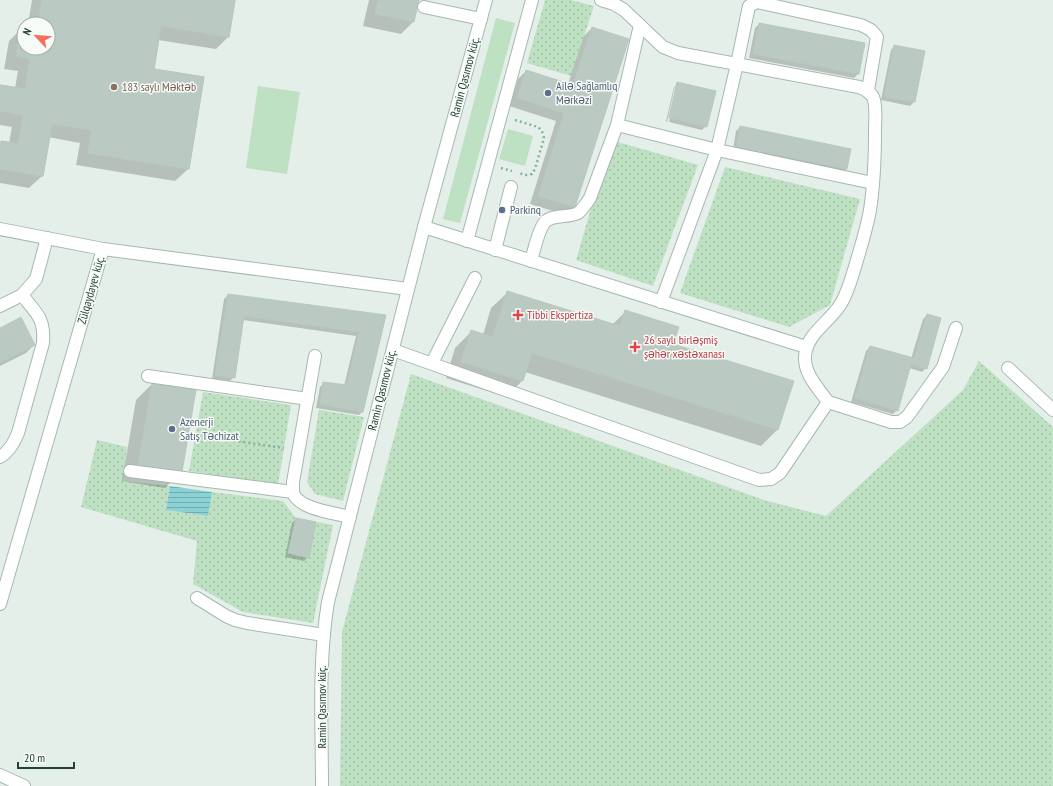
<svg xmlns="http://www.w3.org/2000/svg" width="1053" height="786" viewBox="0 0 1053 786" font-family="'PT Sans Narrow',sans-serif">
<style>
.grass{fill:#bee0c3}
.park{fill:url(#park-dots)}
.water{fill:url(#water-rules)}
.shadow{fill:#0003}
.building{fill:#bacac2;stroke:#b7c9bf;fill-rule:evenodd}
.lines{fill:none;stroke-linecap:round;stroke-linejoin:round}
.minor-casing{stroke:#a7b8b0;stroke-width:14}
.path{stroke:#85b39f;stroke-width:2.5;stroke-dasharray:2 3;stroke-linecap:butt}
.minor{stroke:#fff;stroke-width:12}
.education-dot{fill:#8d6e63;stroke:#f6fbf8;stroke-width:1.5}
.service-dot{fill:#5c6f8a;stroke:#f6fbf8;stroke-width:1.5}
.health-dot{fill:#e0444e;stroke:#f6fbf8;stroke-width:1.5}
.labels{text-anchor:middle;stroke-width:3;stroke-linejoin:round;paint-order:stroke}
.street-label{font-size:12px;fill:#234236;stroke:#f6fbf8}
.service-label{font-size:12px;fill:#4e5e75;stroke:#f6fbf8;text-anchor:start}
.education-label{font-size:12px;fill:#785e54;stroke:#f6fbf8;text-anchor:start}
.health-label{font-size:12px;fill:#be3a42;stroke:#f6fbf8;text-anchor:start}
</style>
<defs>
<pattern id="park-dots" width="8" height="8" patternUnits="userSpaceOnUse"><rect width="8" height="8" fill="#bee0c3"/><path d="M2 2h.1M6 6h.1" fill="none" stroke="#a3c1a8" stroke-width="1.8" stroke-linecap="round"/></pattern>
<pattern id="water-rules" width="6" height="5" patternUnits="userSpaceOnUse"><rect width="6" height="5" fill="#8cd2d4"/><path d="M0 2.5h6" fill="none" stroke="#72acad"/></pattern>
</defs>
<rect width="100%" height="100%" fill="#e5efe9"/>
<!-- grass -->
<g class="grass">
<polygon points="496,18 515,23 460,223 443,219"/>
<polygon points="258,86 300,92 287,174 246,168"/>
<polygon points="508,129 533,136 525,166 499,159"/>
</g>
<!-- park -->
<g class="park">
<polygon points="545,0 571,0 594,6 571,76 527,63"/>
<polygon points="611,140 698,165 653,286 576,260"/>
<polygon points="725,167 860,199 830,305 789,327 680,293"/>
<polygon points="979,361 1053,427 1053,786 340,786 342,632 411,374 764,500 826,516 963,390"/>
<polygon points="203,392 291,405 278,485 189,471"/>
<polygon points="319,410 364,417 343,501 315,494 307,482"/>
<polygon points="97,440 127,447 123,481 170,486 166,510 208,516 212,492 283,501 296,518 333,525 313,623 243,612 193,584 197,541 81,507"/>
</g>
<!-- water -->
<polygon class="water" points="170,486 212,492 208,516 166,510"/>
<!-- shadow -->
<g class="shadow">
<polygon points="32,0 234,0 228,37 216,49 158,40 153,70 203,78 188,169 175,181 76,165 80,143 48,137 42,176 29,188 0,183 0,144 2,142 9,143 12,127 0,125 0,86 15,88 18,71 4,69 9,41 21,29 24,29 24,48 48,48 48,24 28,24"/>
<polygon points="369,0 418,0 413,22 401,34 363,26"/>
<polygon points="759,24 864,44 858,74 854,78 749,58 755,28"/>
<polygon points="592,28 627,39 574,207 566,215 530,204 556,121 509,106 518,79 526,71 568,84 584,36"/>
<polygon points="894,46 924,51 914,102 910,106 881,100 891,50"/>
<polygon points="678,83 706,126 702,130 669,122 677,86 675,86 667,122 666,121 674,87"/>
<polygon points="740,127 846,169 842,173 733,150 736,131"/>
<polygon points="508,292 612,325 626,311 672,344 777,430 761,446 525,372 522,381 506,397 446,378 455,348 472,331 483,335 491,308"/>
<polygon points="228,295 385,316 363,411 359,415 316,408 320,387 324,383 344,386 356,336 243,320 234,377 230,381 212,379 224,299"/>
<polygon points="927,315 926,368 922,372 909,368 897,410 893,414 851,402 866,351 870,347 911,359 923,319"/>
<polygon points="0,329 34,345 26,353 0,366"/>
<polygon points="152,384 181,472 165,488 122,481 136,400"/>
<polygon points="296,519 308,557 304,561 285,557 292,523"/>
</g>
<!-- building -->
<g class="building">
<path d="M42,0H235L229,37L161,26L154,69L204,77L189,169L88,153L92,130L52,124L43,176L0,169L1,141L18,144L23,115L0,111V85L25,89L30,59L16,56L21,28H24V48H48V24H38ZM52,7L132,21L120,95L59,85L68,29L49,27Z"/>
<polygon points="42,0 235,0 229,37 161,26 154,69 204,77 189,169 88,153 92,130 52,124 43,176 0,169 1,141 18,144 23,115 0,111 0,85 25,89 30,59 16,56 21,28 24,28 24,48 48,48 48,24 38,24"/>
<polygon points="378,0 419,0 414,22 375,14"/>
<polygon points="759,23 865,43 859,74 753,54"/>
<polygon points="592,27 629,39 575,207 538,196 564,113 517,98 526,70 573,85"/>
<polygon points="894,45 925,51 915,102 884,97"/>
<polygon points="677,82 716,91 707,127 669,118"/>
<polygon points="740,126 851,149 847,169 736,147"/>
<polygon points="507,291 620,326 625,310 679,327 673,344 794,381 778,430 532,353 523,381 461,362 471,330 493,337"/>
<polygon points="228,294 386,315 363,412 320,404 323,382 347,385 359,332 244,316 235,378 215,375"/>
<polygon points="927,314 941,318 927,369 911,364 898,411 855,398 870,346 914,358"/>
<polygon points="21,317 35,345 0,363 0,328"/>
<polygon points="152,383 196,390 182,472 138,465"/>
<polygon points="296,518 316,522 309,558 288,553"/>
</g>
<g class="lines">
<!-- minor casing -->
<g class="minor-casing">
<g id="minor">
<polyline points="424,7 481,19"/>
<polyline points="617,125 717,150 873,183"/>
<polyline points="424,227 806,347"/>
<polyline points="0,229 103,249"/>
<polyline points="467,241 532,0"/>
<polyline points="495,250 511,187"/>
<path d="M531,261C534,251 538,230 545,222C553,214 568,218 578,213C583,209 586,204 590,198L617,125L640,25"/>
<polyline points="661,302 717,150 737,64 749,6 757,2 861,25 871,30 877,37 868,90"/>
<polyline points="0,306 22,295 36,279 47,238"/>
<path d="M393,350L759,480L771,479L780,473L828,402C819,389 804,374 805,357C806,332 833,321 843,300C849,288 853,274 857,260C862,243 867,227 870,210C874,184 875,157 875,131C875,121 877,106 873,97C869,91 865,89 859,87L678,53L663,47L624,10L614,4L601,0"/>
<path d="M315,356L293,482C293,485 293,489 293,492C297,509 335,513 350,517"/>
<polyline points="432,363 475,278"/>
<polyline points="1008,368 1053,410"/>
<polyline points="148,376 308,399"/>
<polyline points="828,402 891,422 900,422 907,417 943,367 956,328"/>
<path d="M0,457C9,452 14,443 18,433L43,343C45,318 36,313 22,295"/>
<polyline points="130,471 293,492"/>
<polyline points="197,598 226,616 235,620 247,623 324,635"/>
<polyline points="0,604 103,249 408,289"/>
<polyline points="0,775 24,786"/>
<path d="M322,786C322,725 318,662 328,602L424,227L486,0"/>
</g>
</g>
<!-- path -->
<g class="path">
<polyline points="515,120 538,127 542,131 544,138 535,169 532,174 526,175 519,173"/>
<polyline points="501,168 512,171"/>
<polyline points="189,434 284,448"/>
</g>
<!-- minor -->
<use href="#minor" class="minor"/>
</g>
<!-- markers -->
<circle class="education-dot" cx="114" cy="87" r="4"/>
<g class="service-dot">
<circle cx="548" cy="93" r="4"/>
<circle cx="502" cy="210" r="4"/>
<circle cx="172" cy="429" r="4"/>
</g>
<g class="health-dot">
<path d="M516 309h4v4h4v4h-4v4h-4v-4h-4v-4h4z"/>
<path d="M633 341h4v4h4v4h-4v4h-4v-4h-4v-4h4z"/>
</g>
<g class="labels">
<!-- street labels -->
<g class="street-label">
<text transform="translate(465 77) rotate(-75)" y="4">Ramin Qasımov küç.</text>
<text transform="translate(91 290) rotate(-74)" y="4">Zülqaydayev küç.</text>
<text transform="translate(382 390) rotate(-76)" y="4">Ramin Qasımov küç.</text>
<text transform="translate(322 707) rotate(-90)" y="4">Ramin Qasımov küç.</text>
</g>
<!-- service labels -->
<g class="service-label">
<text x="556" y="90">Ailə Sağlamlıq<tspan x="556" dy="14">Mərkəzi</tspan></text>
<text x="510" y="214">Parkinq</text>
<text x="180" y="426">Azenerji<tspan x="180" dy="14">Satış Təchizat</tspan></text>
</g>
<!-- education labels -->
<g class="education-label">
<text x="122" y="91">183 saylı Məktəb</text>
</g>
<!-- health labels -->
<g class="health-label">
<text x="527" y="319">Tibbi Ekspertiza</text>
<text x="644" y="344">26 saylı birləşmiş<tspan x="644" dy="14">şəhər xəstəxanası</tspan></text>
</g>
</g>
<!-- north arrow -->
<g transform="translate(36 36) rotate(296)"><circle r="19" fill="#f6fbf8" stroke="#a2b1aa"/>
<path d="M0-3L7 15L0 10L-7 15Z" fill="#f66f5c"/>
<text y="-6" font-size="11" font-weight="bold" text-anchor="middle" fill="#234236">N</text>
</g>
<!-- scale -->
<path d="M18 762v6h56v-6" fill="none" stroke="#234236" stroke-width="2"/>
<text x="24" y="762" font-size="12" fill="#234236" stroke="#f6fbf8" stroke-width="3" paint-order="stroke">20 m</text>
</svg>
